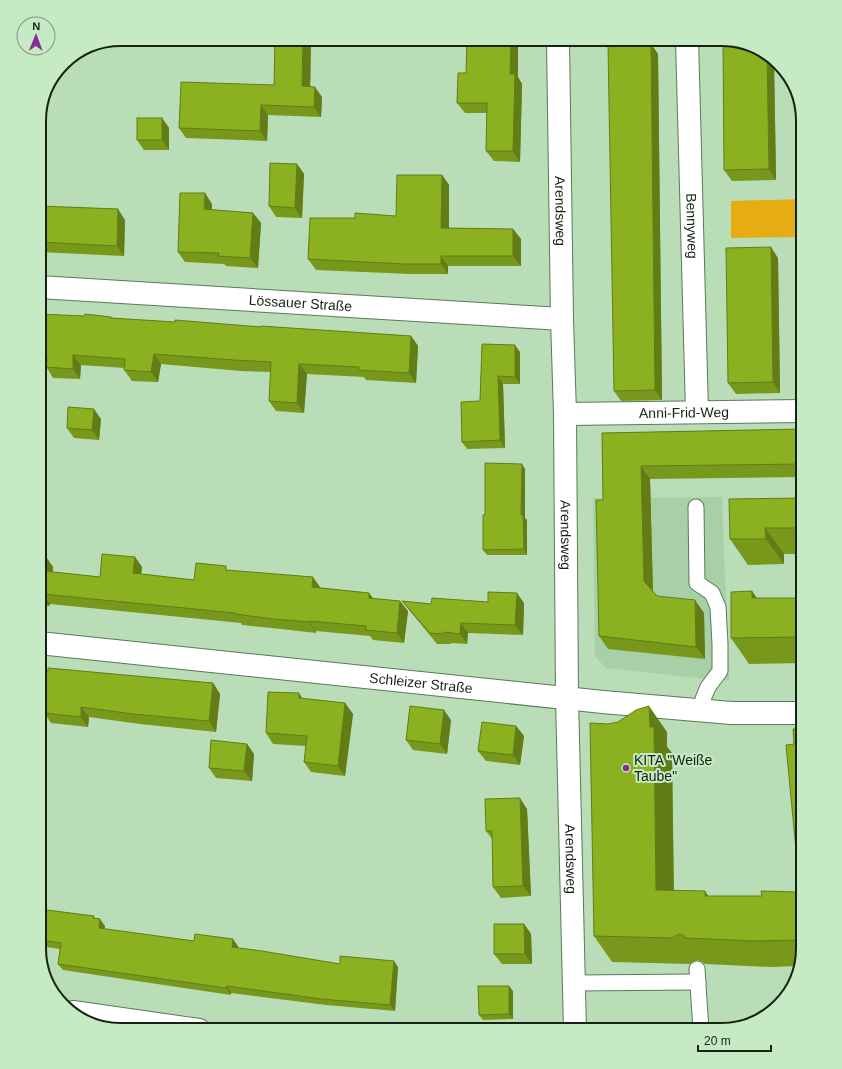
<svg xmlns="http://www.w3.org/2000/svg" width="842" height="1069" viewBox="0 0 842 1069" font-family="Helvetica,sans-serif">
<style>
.built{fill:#a8d0a7}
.green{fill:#e6ac13}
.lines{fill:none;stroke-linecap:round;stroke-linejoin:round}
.lane-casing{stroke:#5a7a59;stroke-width:17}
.street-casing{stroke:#5a7a59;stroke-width:24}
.lane{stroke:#fff;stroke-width:15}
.street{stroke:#fff;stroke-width:22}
.wall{fill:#78981c}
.shaded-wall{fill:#627c16}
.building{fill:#8cb120;stroke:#627c16}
.poi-dot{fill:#8a2a93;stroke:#c6eac4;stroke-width:1.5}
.labels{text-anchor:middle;stroke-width:4;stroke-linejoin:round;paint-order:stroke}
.street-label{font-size:14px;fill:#152214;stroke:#c6eac4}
.poi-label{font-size:14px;fill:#152214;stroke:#c6eac4;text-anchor:start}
.rim{fill:none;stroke:#152214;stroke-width:2}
</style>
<rect width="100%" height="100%" fill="#b9ddb7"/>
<!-- built -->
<polygon class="built" points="722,497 729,680 707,679 606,668 595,656 593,498"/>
<!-- green -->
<polygon class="green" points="803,199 803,237 731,238 731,201"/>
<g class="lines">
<!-- lane casing -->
<g class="lane-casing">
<g id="lane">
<polyline points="696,507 697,583 712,593 718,607 720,644 720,671 708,687 703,699 703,711"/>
<polyline points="697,969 701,1030"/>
<polyline points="574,983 698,982"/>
</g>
</g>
<!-- street casing -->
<g class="street-casing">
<g id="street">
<path id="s1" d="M558,39L562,319L565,414L567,698L575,1030"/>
<path id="s2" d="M687,39L697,412"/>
<path id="s3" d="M39,287L562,319"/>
<path id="s4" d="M565,414L803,411"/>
<path id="s5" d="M39,643L603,702L731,713H803"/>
<polyline points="73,1012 199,1030"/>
</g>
</g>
<!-- lane -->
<use href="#lane" class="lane"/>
<!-- street -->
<use href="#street" class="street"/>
</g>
<!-- wall -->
<g class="wall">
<polygon points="275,39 311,39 310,87 322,97 321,117 268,115 267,141 186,138 179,128 274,85"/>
<polygon points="518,39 518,77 522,84 520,162 494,161 486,151 487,113 465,113 457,103 466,73"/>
<polygon points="651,44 658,54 662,400 621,401 614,391"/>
<polygon points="762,50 774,62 776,180 732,181 724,170"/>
<polygon points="162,118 169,128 169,150 144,150 137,140"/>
<polygon points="297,164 304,174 302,218 276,217 269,206"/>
<polygon points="442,175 449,185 449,228 513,229 521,239 521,266 448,266 448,274 411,274 316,270 308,259 355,218 396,216"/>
<polygon points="212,204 212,210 253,213 261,223 258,268 226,266 224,264 185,262 178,252"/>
<polygon points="39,206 125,220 124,256 39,252"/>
<polygon points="778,258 780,393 736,394 728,383"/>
<polygon points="39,314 261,327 411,336 418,346 416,383 366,380 364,377 307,374 304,413 276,411 269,401 271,372 241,371 161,364 158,382 132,381 124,370 125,368 81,365 80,379 53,378 47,368 39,368"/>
<polygon points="482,344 520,352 520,384 503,384 505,448 467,449 462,442 480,401"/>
<polygon points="101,419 99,440 74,438 67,428"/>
<polygon points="803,429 803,477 650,479 653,592 657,596 704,613 705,659 608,649 599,636 603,500 602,433"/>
<polygon points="525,469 525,518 527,520 527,555 487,555 483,550 485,515"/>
<polygon points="803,498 803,554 784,554 784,564 748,565 730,539"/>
<polygon points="39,556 46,557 53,567 53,572 100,577 135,557 142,567 141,574 194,580 229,570 320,587 320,588 369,593 373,598 408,611 404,643 373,640 370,636 316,631 316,633 281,629 242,625 241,623 50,604 49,606 39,605"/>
<polygon points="757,598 803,598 803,663 749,664 731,638"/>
<polygon points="402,601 431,604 488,602 524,603 523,635 468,633 467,644 452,643 450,644 437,644 410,611"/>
<polygon points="39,670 213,683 220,694 216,732 140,724 89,717 88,727 51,723 47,717 39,716"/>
<polygon points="302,698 345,703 353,714 345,776 311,772 304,762 306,746 273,744 266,733"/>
<polygon points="451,720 447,754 413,750 406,740"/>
<polygon points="516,726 524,736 520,765 486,761 478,751"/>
<polygon points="803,728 803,948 798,966 771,967 705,964 701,961 697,960 690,964 612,962 594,936 667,732 667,747 672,753 674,891 708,896 762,896 800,892 794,744"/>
<polygon points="247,744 254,754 252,781 216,778 209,768"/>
<polygon points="527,809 531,896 501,898 493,887 493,840 486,831"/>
<polygon points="39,909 94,916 95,919 105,926 104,929 194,941 238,946 238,948 340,964 398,967 395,1011 326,1005 231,993 231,995 63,970 58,964 60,949 39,946"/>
<polygon points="524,924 531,934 532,964 502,964 494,954"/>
<polygon points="513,991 513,1019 483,1020 479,1015"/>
</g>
<!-- shaded-wall -->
<g class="shaded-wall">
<polygon points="303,39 311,39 310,97 302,86"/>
<polygon points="511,39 518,39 518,77 522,84 520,162 513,151 510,74"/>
<polygon points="651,44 658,54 662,400 655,390"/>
<polygon points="767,55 774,62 776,180 769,169"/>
<polygon points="315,87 322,97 321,117 314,107"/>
<polygon points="261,105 268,115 267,141 260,131"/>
<polygon points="162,118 169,128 169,150 162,140"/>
<polygon points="297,164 304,174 302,218 295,208"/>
<polygon points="442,175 449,185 449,238 441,228"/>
<polygon points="205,193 212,204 211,220 204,209"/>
<polygon points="118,209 125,220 124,256 117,246"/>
<polygon points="253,213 261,223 258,268 250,258"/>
<polygon points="513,229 521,239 521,266 513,256"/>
<polygon points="771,247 778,258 780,393 773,382"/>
<polygon points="441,256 448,266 448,274 441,264"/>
<polygon points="411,336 418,346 416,383 409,373"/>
<polygon points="515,345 520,352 520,384 515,377"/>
<polygon points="154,354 161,364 158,382 151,372"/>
<polygon points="73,355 81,365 80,379 73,369"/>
<polygon points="299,364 307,374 304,413 297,403"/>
<polygon points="498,376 503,384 505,448 500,440"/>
<polygon points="94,409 101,419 99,440 92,430"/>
<polygon points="522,464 525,469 525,518 527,520 527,555 524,549 521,515"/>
<polygon points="641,466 650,479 653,594 644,581"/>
<polygon points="765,528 784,554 784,564 766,539"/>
<polygon points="46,557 53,567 52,582 44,571"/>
<polygon points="135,557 142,567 140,583 133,573"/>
<polygon points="313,577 320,587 319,598 312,587"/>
<polygon points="752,591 770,617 752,598"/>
<polygon points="369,593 376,603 369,598"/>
<polygon points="517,593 524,603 523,635 515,625"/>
<polygon points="42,594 50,604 49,606 42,596"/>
<polygon points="695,600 704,613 705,659 696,647"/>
<polygon points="400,601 408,611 404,643 397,633"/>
<polygon points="309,621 316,631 316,633 309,622"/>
<polygon points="461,623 468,633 467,644 460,634"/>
<polygon points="213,683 220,694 216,732 209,721"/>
<polygon points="299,693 306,704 299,698"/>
<polygon points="345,703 353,714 345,776 338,766"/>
<polygon points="649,706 667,732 667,747 672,753 674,916 656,890"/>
<polygon points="81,707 89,717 88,727 81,717"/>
<polygon points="444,710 451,720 447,754 440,744"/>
<polygon points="516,726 524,736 520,765 513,755"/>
<polygon points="247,744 254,754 252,781 244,771"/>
<polygon points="520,798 527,809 531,896 523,886"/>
<polygon points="705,891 723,917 705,896"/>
<polygon points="100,919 105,926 103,935 99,928"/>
<polygon points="524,924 531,934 532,964 525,954"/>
<polygon points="233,939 238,946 237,954 232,947"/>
<polygon points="394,961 398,967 395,1011 390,1005"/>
<polygon points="227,986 231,993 231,995 226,988"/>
<polygon points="509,986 513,991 513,1019 509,1014"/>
</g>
<!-- building -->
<g class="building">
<polygon points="275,39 303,39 302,86 315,87 314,107 261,105 260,131 179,128 181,82 274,85"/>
<polygon points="467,39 511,39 510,74 515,74 513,151 486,151 487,103 457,103 458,73 466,73"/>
<polygon points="723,39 726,39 762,50 767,55 769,169 724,170"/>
<polygon points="608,44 651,44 655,390 614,391"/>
<rect x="137" y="118" width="25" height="22"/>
<polygon points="270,163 297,164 295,208 269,206"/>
<polygon points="397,175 442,175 441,228 513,229 513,256 441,256 441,264 404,264 308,259 310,218 355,218 355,213 396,216"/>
<polygon points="180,193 205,193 204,209 253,213 250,258 218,256 219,253 178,252"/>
<polygon points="39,206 118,209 117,246 39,242"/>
<polygon points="771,247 773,382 728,383 726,248"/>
<polygon points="39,314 84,316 85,314 111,317 111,318 175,322 175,320 261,327 261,326 411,336 409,373 359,370 359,367 299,364 297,403 269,401 271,362 234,360 154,354 151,372 124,370 125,359 73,355 73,369 46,367 47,358 39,358"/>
<polygon points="482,344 515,345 515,377 498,376 500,440 462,442 461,402 480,401"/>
<polygon points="68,407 94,409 92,430 67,428"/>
<polygon points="803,429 803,464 641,466 644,581 657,596 695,600 696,647 599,636 596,500 603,500 602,433"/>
<polygon points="485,463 522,464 521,515 523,515 524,549 483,550 483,515 485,515"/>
<polygon points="803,498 803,528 765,528 766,539 730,539 729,499"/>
<polygon points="102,554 135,557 133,573 194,580 196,563 226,566 226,570 313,577 312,587 369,593 369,598 400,601 397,633 366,630 366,626 309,621 309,622 274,619 235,614 235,613 42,594 42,596 39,596 39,556 46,557 44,571 100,577"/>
<polygon points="752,591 752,598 803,598 803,637 731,638 731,592"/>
<polygon points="488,592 517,593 515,625 461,623 460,634 444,632 443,634 430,633 402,601 431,604 432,598 488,602"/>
<polygon points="48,668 213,683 209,721 133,714 81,707 81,717 44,713 45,707 39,707 39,670 48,671"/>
<polygon points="268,692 299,693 299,698 345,703 338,766 304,762 307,736 266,733"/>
<polygon points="410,706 444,710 440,744 406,740"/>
<polygon points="649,706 650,727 654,727 656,890 705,891 705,896 762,896 761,891 800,892 786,745 794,744 793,729 803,728 803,940 753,941 686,938 683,935 679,934 672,938 594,936 590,723 608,724 618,722 636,710"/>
<polygon points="482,722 516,726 513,755 478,751"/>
<polygon points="211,740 247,744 244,771 209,768"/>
<polygon points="520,798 523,886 493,887 492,831 486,831 485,799"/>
<polygon points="39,909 94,916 93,918 100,919 99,928 194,941 195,934 233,939 232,947 262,951 340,964 340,956 394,961 390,1005 321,999 227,986 226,988 58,964 61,943 39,940"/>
<polygon points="494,924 524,924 525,954 494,954"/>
<polygon points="478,986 509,986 509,1014 479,1015"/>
</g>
<!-- markers -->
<circle class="poi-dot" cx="626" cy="768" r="4"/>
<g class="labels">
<!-- street labels -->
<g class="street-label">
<text dy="5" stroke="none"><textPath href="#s1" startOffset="172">Arendsweg</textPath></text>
<text dy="5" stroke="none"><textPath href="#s2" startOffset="187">Bennyweg</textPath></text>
<text dy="5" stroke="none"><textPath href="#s3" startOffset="262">Lössauer Straße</textPath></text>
<text dy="5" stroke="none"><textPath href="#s4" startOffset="119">Anni-Frid-Weg</textPath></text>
<text dy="5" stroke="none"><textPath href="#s1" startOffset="496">Arendsweg</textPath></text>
<text dy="5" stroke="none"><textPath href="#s5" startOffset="384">Schleizer Straße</textPath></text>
<text dy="5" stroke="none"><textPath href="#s1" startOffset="820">Arendsweg</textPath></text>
</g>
<!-- poi labels -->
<g class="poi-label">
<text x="634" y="765">KITA "Weiße<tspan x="634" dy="16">Taube"</tspan></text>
</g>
</g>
<!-- crop -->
<path d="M0 0H842V1069H0ZM121 46H721A75 75 0 0 1 796 121V948A75 75 0 0 1 721 1023H121A75 75 0 0 1 46 948V121A75 75 0 0 1 121 46Z" fill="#c6eac4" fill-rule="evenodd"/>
<path class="rim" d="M121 46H721A75 75 0 0 1 796 121V948A75 75 0 0 1 721 1023H121A75 75 0 0 1 46 948V121A75 75 0 0 1 121 46Z"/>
<!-- north arrow -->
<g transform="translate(36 36) rotate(1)"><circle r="19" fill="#c6eac4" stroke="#7f9a7e"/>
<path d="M0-3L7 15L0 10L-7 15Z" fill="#8a2a93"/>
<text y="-6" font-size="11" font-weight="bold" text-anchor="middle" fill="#152214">N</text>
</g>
<!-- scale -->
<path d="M698 1045v6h73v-6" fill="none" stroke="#152214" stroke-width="2"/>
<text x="704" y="1045" font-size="12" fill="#152214" stroke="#c6eac4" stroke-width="3" paint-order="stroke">20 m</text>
</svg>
